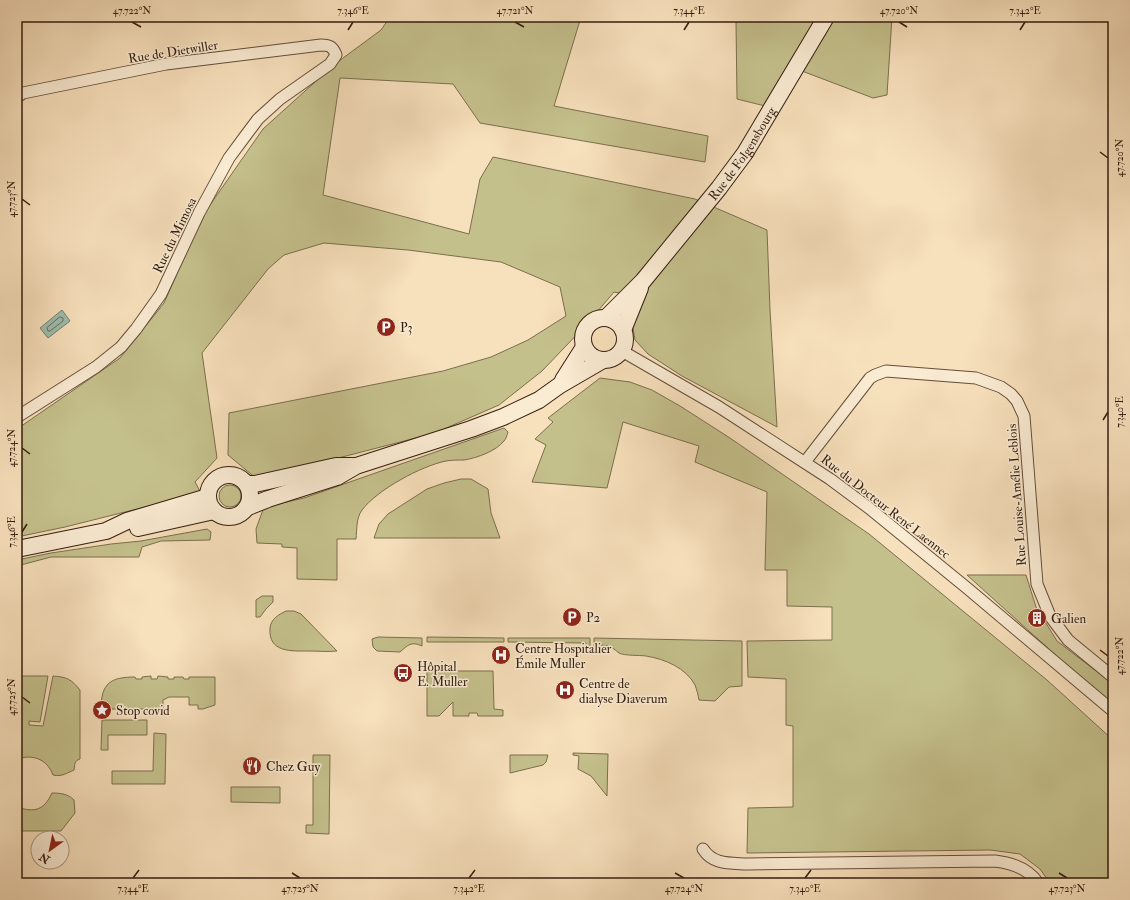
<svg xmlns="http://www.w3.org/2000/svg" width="1130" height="900" viewBox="0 0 1130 900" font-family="'IM FELL Double Pica',serif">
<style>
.green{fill:#c4c08c;stroke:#7c6e4d}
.water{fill:#9dbdae;stroke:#737d6e}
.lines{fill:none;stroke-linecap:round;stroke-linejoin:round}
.shore{stroke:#686d5e;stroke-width:1}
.street-casing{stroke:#654e3a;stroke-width:13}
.secondary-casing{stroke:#341d0e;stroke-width:18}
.street{stroke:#faebd3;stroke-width:11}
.secondary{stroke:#faebd3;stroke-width:16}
.ticks{fill:none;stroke:#341d0e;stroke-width:1.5}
.labels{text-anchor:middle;stroke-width:3;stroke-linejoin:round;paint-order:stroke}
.street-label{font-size:13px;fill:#341d0e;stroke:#faebd3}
.poi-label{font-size:13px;fill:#341d0e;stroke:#faebd3;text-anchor:start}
.neatline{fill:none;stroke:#341d0e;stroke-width:1.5}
.ticks-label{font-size:10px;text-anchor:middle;fill:#341d0e}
</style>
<rect width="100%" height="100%" fill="#f7e0bc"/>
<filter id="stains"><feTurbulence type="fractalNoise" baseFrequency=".005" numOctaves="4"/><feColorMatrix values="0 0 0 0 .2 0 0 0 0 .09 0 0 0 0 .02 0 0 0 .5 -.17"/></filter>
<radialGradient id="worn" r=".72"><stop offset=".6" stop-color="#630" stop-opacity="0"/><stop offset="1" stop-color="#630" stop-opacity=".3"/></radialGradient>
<!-- green -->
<g class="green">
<polygon points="390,17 581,17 554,106 708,136 705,162 480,123 453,84 340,78 323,195 469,234 480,179 493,157 695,199 767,230 770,310 777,427 682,376 648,354 635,340 633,328 634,316 642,297 614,292 586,325 542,371 499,405 435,433 257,479 228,455 229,413 443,371 491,357 528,340 566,316 560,287 501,262 408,250 324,243 284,255 268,269 202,353 217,458 195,482 201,493 65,527 17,537 17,429 120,358 164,303 203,215 263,129 335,64 381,30"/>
<polygon points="737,17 892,17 887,95 873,98 794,68 765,106 737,99 736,22"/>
<polygon points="600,378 630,382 652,390 680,406 730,438 869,534 1047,680 1113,740 1113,883 1050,883 1040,869 1020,854 990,850 747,853 748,808 793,807 793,726 786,725 786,679 748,677 747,641 832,640 832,607 787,606 787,570 765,570 767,492 695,462 699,446 623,422 607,488 532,482 546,445 535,439 553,422 548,418"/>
<path d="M504,428L508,432C507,435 506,439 504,441C496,451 477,458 464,460C458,460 451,460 446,461C421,466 377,490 362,510C356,518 357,530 356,539H337V580L297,579V548L282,547V544L257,543L256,529L264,507L304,498Z"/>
<polygon points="461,479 471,479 488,489 491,513 500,538 374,538 379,524 388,514 427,489 444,483"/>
<circle cx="230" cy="496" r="11"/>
<polygon points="207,529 211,532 210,540 161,541 142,547 139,557 51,557 17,566 17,560 51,553 111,544 141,541"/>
<polygon points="967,575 1026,575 1036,607 1057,641 1113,684 1113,707"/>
<polygon points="262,596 273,596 273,602 266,609 260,617 256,617 256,600"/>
<path d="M286,611H294L301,614L337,651C328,652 318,651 309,651C292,651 268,653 270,628C271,619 278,615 286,611Z"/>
<path d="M378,637L422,638V646C411,641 408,645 400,652L377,651L373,647L372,639Z"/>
<polygon points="427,637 504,638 504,642 427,642"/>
<polygon points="508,638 590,638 590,647 586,647 586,643 508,642"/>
<path d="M594,638L742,641V686L729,687L715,701L699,700C698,695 697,690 695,685C686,668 665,659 646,656C639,655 625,656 619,653C617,652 616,650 614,649C608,645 601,644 594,647Z"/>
<polygon points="427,671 493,671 494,709 503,710 503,716 478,716 477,713 469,713 469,716 453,716 453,702 439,716 427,716"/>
<path d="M17,676H48L40,722L29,721V725L43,726L53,676C67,677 71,679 80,690V759C74,761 75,764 74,770C67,773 62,777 53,775C47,759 33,754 17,759Z"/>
<path d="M151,676V679H157L158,676L168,677V679H174V677H183L184,679H189V677H215V705L203,709H198V705H189V697H169L163,700V709H101C101,683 111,677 135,677L136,679H142V677Z"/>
<polygon points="102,720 147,720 147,735 108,735 108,750 101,750"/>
<polygon points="154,733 166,734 165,784 112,784 112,771 153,771"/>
<polygon points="573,753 608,754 607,796 591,776 578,769 579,756 573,755"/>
<polygon points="313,755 330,755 329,834 306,833 306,825 313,825"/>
<polygon points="510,755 548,755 546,762 543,765 510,773"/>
<polygon points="231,787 280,787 280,803 231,802"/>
<path d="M52,793C61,793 68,794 74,800L75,813L61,831H17V807C35,813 44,810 52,793Z"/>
</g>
<!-- water -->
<polygon class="water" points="62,310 70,321 48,338 40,328"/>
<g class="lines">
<!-- shore -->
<polygon class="shore" points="60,317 63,318 63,321 50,331 48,331 47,328"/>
<!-- street casing -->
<g class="street-casing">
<g id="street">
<path d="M17,97L23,93L166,64L321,45C330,45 333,47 336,55L330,64L280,99L258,119L246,135L229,158L199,213L161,294L136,329L121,347L96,367L17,417"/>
<polyline points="622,351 719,407 830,479 869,508 967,588 1113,711"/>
<polyline points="805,462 870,378 875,375 886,371 976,378 1001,387 1011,394 1017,401 1024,416 1037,584 1050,616 1068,640 1113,677"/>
<path d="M703,849C713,865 730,863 747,864L995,861C1012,863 1028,868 1038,883"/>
</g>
</g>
<!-- secondary casing -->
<g class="secondary-casing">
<g id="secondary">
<path id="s1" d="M606,318L643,281L719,188L745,153L826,17"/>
<circle cx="604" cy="339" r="21"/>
<polyline points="623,330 640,288"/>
<polyline points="563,380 584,347"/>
<circle cx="229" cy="496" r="21"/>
<polyline points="247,484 255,484 336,466 353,466"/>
<polyline points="248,507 268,499 337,477 356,466 471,429 503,417 539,400 560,385 603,360"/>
<polyline points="138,528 214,511"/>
<polyline points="17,549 106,531 127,521 208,497"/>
</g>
</g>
<!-- street -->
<use href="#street" class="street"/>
<!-- secondary -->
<use href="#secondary" class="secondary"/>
</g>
<!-- ticks -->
<path class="ticks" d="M132,22L141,27M515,22L524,27M899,22L907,27M348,30L353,22M684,30L689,22M1020,30L1025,22M1100,152L1108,158M22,199L30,205M1103,420L1108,412M22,448L30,454M22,532L27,524M1100,650L1108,656M22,697L30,703M292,873L300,878M675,873L684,878M1059,873L1067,878M133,878L139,870M469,878L475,870M805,878L811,870"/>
<!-- icons -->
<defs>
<g id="parking-disc" transform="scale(1)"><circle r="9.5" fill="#8f2418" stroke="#faebd3"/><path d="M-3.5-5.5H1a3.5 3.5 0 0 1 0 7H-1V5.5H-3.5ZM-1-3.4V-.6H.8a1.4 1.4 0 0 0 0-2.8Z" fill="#fff"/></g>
<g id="building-disc" transform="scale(1)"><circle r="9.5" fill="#8f2418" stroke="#faebd3"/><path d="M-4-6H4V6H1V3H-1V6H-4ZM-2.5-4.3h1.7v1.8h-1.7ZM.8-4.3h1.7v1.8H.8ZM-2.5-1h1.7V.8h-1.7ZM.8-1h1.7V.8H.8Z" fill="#fff"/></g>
<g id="hospital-disc" transform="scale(1)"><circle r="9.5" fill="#8f2418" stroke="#faebd3"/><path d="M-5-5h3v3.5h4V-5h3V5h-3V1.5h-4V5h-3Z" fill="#fff"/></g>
<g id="bus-disc" transform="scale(1)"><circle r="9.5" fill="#8f2418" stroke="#faebd3"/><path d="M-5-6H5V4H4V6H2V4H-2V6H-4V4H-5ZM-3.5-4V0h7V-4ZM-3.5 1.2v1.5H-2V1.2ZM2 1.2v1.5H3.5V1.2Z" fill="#fff"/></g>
<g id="sight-disc" transform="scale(1)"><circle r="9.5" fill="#8f2418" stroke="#faebd3"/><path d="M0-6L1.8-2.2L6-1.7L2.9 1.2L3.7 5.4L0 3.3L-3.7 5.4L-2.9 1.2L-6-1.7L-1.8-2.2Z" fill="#fff"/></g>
<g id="restaurant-disc" transform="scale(1)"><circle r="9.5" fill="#8f2418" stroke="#faebd3"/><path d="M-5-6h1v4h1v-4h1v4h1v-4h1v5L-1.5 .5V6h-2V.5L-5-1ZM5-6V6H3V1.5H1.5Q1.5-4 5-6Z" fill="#fff"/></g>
</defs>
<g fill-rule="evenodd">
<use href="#parking-disc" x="386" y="327"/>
<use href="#parking-disc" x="572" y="617"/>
<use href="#building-disc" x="1037" y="618"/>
<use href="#hospital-disc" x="501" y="655"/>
<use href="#bus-disc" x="403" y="673"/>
<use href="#hospital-disc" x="565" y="690"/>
<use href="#sight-disc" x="102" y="710"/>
<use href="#restaurant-disc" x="252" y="766"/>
</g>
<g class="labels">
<!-- street labels -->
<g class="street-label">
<text transform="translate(173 51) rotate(-9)" y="5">Rue de Dietwiller</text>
<text dy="5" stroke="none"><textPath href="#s1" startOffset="214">Rue de Folgensbourg</textPath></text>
<text transform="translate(174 235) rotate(-64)" y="5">Rue du Mimosa</text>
<text transform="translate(1016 495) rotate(-94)" y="5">Rue Louise-Amélie Leblois</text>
<text transform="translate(886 506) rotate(38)" y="5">Rue du Docteur René Laennec</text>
</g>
<!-- poi labels -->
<g class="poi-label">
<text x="400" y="332">P3</text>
<text x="586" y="622">P2</text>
<text x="1051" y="623">Galien</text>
<text x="515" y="653">Centre Hospitalier<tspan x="515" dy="15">Émile Muller</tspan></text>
<text x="417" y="671">Hôpital<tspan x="417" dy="15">E. Muller</tspan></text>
<text x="579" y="688">Centre de<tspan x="579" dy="15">dialyse Diaverum</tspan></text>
<text x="116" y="715">Stop covid</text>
<text x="266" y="771">Chez Guy</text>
</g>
</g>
<!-- margin -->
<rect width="1130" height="900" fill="none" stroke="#f7e0bc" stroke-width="44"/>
<!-- north arrow -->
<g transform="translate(50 850) rotate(213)"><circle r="19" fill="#faebd3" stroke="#ab9984"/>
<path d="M0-3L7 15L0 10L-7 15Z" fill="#8f2418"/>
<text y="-6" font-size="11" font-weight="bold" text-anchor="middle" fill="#341d0e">N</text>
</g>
<rect x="22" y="22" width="1086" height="856" class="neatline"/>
<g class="ticks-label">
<text x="132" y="14">47.722°N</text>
<text x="353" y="14">7.346°E</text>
<text x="515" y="14">47.721°N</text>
<text x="689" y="14">7.344°E</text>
<text x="899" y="14">47.720°N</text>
<text x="1025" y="14">7.342°E</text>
<text transform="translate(1119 158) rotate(-90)" y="4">47.720°N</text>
<text transform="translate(11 199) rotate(-90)" y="4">47.723°N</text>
<text transform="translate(1119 412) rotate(-90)" y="4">7.340°E</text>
<text transform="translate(11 448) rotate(-90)" y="4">47.724°N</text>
<text transform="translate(11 532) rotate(-90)" y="4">7.346°E</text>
<text transform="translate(1119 656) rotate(-90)" y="4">47.722°N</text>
<text transform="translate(11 697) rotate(-90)" y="4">47.725°N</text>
<text x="133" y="892">7.344°E</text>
<text x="300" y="892">47.725°N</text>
<text x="469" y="892">7.342°E</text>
<text x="684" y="892">47.724°N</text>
<text x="805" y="892">7.340°E</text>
<text x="1067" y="892">47.723°N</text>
</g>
<rect width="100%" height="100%" filter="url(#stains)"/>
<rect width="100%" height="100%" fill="url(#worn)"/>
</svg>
